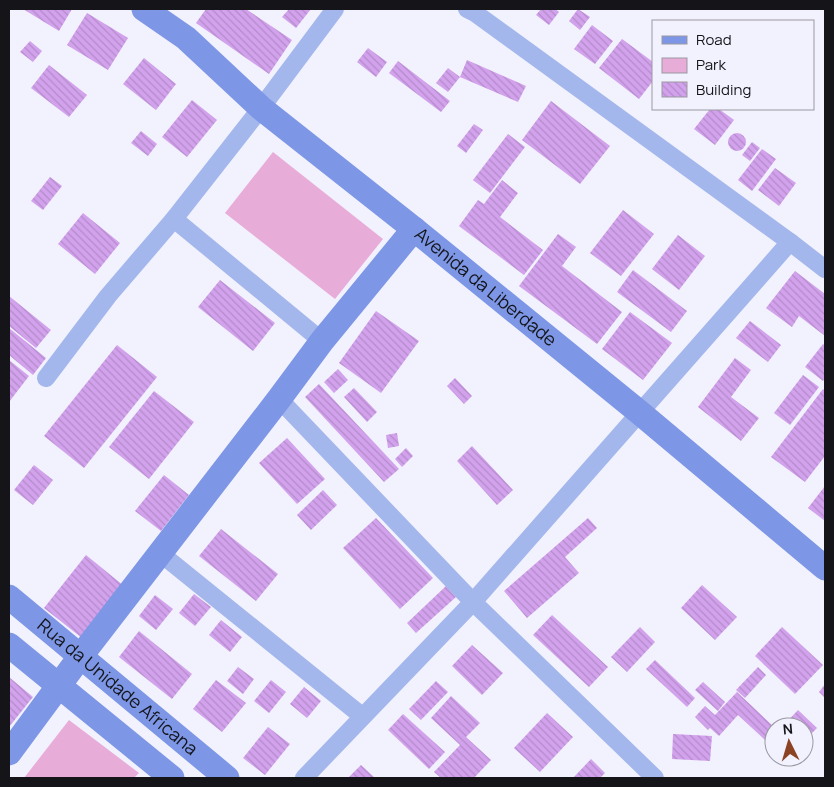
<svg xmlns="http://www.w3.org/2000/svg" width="834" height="787" viewBox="0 0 834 787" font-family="Manrope,sans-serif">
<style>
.park{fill:#e8acd9}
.building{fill:url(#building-back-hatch)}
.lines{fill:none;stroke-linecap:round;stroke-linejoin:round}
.street{stroke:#a3b7ec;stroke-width:18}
.secondary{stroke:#7d97e6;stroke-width:25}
.labels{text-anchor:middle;stroke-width:4;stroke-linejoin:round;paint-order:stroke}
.street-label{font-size:18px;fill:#141419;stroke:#f2f1fe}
</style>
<defs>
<pattern id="building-back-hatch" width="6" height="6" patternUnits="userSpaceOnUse" patternTransform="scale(1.25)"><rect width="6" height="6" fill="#d3a2ed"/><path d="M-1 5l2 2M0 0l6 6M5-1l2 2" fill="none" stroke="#b48bcb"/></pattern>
</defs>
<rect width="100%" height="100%" fill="#f2f1fe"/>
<!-- park -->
<g class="park">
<polygon points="273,152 383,239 335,299 225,213"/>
<polygon points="69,720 139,773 134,778 24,778"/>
</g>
<!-- building -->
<g class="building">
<polygon points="23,9 72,9 59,31"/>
<polygon points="206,9 246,9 292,40 269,74 196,23"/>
<polygon points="289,9 311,9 296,28 282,17"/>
<polygon points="541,9 555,9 559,12 549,25 536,15"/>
<polygon points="578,9 590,17 580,30 569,21"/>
<polygon points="87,13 128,38 108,70 67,45"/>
<polygon points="592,25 613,41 595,64 574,49"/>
<polygon points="622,39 653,62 653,81 639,99 599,68"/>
<polygon points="30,41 42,51 33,62 20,52"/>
<polygon points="368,48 387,62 376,77 357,62"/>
<polygon points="144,58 176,84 156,110 123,84"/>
<polygon points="467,60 526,86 518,102 460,77 448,92 436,83 448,68 460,77"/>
<polygon points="398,61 450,101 441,112 389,73"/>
<polygon points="49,65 87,95 69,117 31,88"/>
<polygon points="192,100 217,120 187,157 162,137"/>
<polygon points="551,101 610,146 580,184 522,140"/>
<polygon points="710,109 719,109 734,120 715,145 694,129"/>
<polygon points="474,124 483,130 466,153 457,146"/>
<polygon points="141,131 157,144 148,156 131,143"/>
<circle cx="737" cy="142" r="9"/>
<polygon points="508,134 525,147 490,193 473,180"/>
<polygon points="752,142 760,148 750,161 742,155"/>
<polygon points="762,149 776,159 752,191 738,180"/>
<polygon points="775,168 796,183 779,206 758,190"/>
<polygon points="50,177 62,186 43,210 31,201"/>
<polygon points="502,180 518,193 500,217 543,250 524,275 459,226 478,200 484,204"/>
<polygon points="623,210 654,234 621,276 590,253"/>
<polygon points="83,213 120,243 95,274 58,244"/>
<polygon points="558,234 576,247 562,266 622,312 597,344 519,286"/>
<polygon points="678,235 705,256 679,290 652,269"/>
<polygon points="633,270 687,311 671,332 617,292"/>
<polygon points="795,271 825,294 825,336 799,316 792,327 766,308"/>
<polygon points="220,280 275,323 253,351 198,307"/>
<polygon points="9,296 51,330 36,348 9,326"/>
<polygon points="376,311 419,341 381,393 339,363"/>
<polygon points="630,312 672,343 643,380 602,349"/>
<polygon points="750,321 781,345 768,362 736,338"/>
<polygon points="9,328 46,358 33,375 9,355"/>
<polygon points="823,344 825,346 825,378 823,381 805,367"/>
<polygon points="117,345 157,377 84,468 44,436"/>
<polygon points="735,358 751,370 731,397 759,418 741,441 698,407"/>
<polygon points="9,360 29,376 9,402"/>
<polygon points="338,369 348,380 334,393 324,382"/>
<polygon points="803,375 819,387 790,425 774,413"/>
<polygon points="455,378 472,396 464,404 447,386"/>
<polygon points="319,384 399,469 384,482 305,397"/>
<polygon points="354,388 377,412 367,422 344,397"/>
<polygon points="823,389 825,391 825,456 805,482 771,457"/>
<polygon points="154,391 194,422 149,479 109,447"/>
<polygon points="397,433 399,446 388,448 386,435"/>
<polygon points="287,438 325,479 297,504 259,463"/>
<polygon points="472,446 513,490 497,505 457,461"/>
<polygon points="406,448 413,456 402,467 395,459"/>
<polygon points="34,465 53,480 33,505 14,490"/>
<polygon points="164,475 189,495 161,531 135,511"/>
<polygon points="825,486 825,521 808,508"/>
<polygon points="323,490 337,505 311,530 297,515"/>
<polygon points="376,518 433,578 400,609 343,548"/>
<polygon points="588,518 597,528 565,557 579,573 527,618 504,591"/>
<polygon points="221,529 278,574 256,601 199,556"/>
<polygon points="86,555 124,586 82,638 44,608"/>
<polygon points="702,585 737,617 715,640 681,608"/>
<polygon points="446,586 456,597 416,633 407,623"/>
<polygon points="194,594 211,607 195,626 179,613"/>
<polygon points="155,595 173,609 156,630 139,616"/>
<polygon points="552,615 608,667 589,687 533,635"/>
<polygon points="221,620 242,637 230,652 209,635"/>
<polygon points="640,627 655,642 627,672 611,657"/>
<polygon points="782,627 823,665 795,694 755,656"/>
<polygon points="139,631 192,674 172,699 119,657"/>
<polygon points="472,645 503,673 482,695 452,666"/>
<polygon points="655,660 695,698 687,707 646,669"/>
<polygon points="238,667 254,679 243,694 227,681"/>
<polygon points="758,667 766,675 745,698 736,690"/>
<polygon points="9,677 33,697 9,727"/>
<polygon points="216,680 246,703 222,732 193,709"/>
<polygon points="271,680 286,692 269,713 254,701"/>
<polygon points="436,681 448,692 421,720 409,709"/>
<polygon points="703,682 725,702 718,711 695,690"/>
<polygon points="825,684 825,698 819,692"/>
<polygon points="304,687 321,701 307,718 290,704"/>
<polygon points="737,692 774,727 774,731 765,740 738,715 719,736 710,728 708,730 695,717 705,706 715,715"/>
<polygon points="451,696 480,723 466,737 491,760 474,778 441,778 434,772 460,745 431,718"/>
<polygon points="798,710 817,728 804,741 804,727 782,727"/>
<polygon points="547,713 573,737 540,772 514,748"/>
<polygon points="403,714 445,752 429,769 388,730"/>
<polygon points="268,727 290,744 265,775 243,758"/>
<polygon points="673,734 712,736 710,761 672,759"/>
<polygon points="591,759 605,773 600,778 573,778"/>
<polygon points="361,765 375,778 348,778"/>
</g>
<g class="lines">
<!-- street -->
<g class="street">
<polyline points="467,9 475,13 790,242 825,269"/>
<polyline points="174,219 322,341"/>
<polyline points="46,378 108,296 174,219 261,108 335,9"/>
<polyline points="279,399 473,602 655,778"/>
<polyline points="160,553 362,716"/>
<polyline points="304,778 473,602 790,242"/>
</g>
<!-- secondary -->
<g class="secondary">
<path id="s1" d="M144,9L186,38L261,108L414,229L639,412L825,568"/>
<path id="s2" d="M9,597L227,778"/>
<polyline points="9,645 172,778"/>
<polyline points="9,753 80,657 279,399 322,341 414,229"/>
</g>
</g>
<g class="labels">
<!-- street labels -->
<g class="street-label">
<text dy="6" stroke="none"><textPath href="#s1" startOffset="441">Avenida da Liberdade</textPath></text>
<text dy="6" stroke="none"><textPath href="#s2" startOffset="141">Rua da Unidade Africana</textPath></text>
</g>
</g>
<!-- border -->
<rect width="834" height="787" fill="none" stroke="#141419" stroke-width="20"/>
<!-- legend -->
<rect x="652" y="20" width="162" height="90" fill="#f2f1fe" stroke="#9999a2"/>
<rect x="662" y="36" width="25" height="8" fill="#7d97e6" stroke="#9999a2"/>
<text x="696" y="45" font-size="15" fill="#141419">Road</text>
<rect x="662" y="58" width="25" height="15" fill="#e8acd9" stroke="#9999a2"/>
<text x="696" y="70" font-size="15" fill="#141419">Park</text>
<rect x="662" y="82" width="25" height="15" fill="url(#building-back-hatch)" stroke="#9999a2"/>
<text x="696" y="95" font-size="15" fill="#141419">Building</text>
<!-- north arrow -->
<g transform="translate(789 742) rotate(355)"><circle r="24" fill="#f2f1fe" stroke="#9999a2"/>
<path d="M0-4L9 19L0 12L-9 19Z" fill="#8c4324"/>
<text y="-8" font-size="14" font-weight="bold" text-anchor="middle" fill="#141419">N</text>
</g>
</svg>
